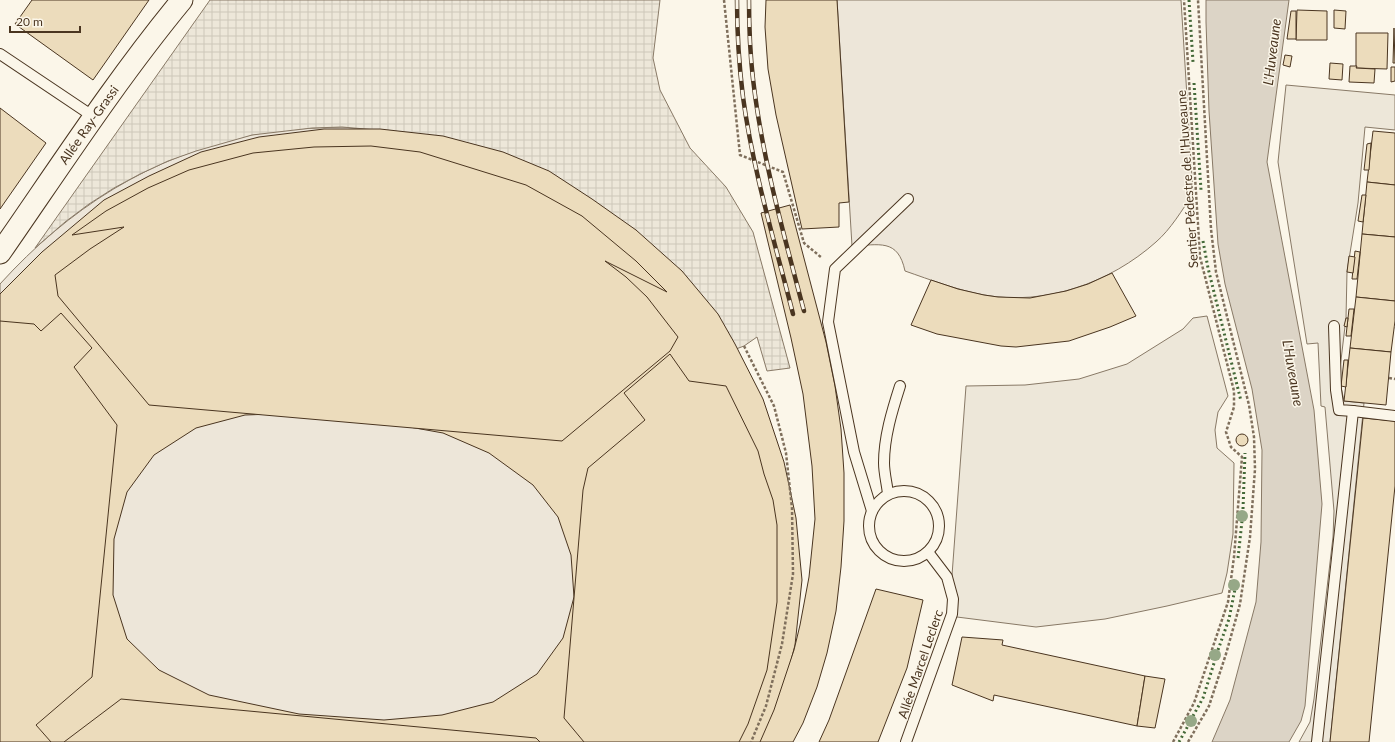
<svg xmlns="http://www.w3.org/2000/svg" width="1395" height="742" viewBox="0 0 1395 742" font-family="Lato,sans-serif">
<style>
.grass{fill:#ede6d9;stroke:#887966}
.parking{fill:#ede7d9;stroke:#887966}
.plaza{fill:url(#plaza-grid);stroke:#887966}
.water{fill:#dcd4c6;stroke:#887966}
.building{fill:#ecdcbc;stroke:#4a3520;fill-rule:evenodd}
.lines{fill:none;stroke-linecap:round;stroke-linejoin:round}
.lane-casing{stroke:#4a3520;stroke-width:12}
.street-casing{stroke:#4a3520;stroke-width:23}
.path{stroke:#7f6f5c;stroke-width:2.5;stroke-dasharray:3 2;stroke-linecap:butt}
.lane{stroke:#fbf6e9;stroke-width:10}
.street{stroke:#fbf6e9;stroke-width:21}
.rail-casing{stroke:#4a3520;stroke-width:4.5}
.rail{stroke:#fbf6e9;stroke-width:3;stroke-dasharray:9;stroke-linecap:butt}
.hedge{stroke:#436837;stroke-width:3;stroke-dasharray:2 3;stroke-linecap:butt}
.tree{fill:#96a887}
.labels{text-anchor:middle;stroke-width:3;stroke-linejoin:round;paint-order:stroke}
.street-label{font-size:13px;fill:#4a3520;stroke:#fbf6e9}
.water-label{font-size:14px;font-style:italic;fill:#4a3520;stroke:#fbf6e9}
</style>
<defs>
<pattern id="plaza-grid" width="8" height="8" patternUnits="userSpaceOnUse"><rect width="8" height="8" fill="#ede7d9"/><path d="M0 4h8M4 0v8" fill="none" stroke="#cdc7ba"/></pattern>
</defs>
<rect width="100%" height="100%" fill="#fbf6e9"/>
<!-- grass -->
<g class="grass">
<path d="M837,0H1181L1193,194C1182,210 1171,229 1156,242C1110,283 1045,306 984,295C957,290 931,280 905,271C898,238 879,245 852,246Z"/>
<path d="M342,127L401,132L755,711L0,742V284C69,208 149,157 251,135C281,129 312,128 342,127Z"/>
</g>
<!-- parking -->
<g class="parking">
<polygon points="1286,85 1395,95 1395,130 1365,127 1358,203 1347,272 1346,318 1339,377 1344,401 1364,403 1330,742 1299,742 1310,722 1314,699 1333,537 1334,511 1325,407 1321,406 1318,343 1307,344 1278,162"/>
<polygon points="1207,316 1228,396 1218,412 1215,430 1217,448 1234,463 1233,534 1227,573 1222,593 1167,606 1105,619 1036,627 949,616 966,386 1025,385 1079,379 1127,364 1183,329 1193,318"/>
</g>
<!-- plaza -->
<polygon class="plaza" points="210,0 660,0 653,58 660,90 690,148 726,187 753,232 790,368 767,371 757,337 744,346 723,354 401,132 342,127 312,128 252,135 196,151 168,161 140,174 114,188 89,204 65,222 35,248"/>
<!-- water -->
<polygon class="water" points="1206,0 1289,0 1267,162 1314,410 1322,504 1305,706 1301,721 1289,742 1212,742 1230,700 1256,602 1261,542 1262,450 1252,389 1225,284 1218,244 1209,111 1206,22"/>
<!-- building -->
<g class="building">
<polygon points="32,0 149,0 93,80 15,24"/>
<polygon points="766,0 837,0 849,202 839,203 839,227 802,229 776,115 768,69 765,27"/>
<polygon points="1297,10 1327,11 1327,40 1296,40"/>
<polygon points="1334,10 1346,11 1345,29 1334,28"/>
<polygon points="1291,11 1296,11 1296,39 1287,39"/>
<polygon points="1394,28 1395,63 1393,63"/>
<polygon points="1356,33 1388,33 1387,69 1356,68"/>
<polygon points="1285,55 1292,56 1290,67 1283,65"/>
<polygon points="1330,63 1343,64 1342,80 1329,79"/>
<polygon points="1350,66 1357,66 1356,68 1375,69 1374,83 1349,82"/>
<polygon points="1391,67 1395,67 1395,81 1391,82"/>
<polygon points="0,108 46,143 0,209"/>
<path d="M324,129H380L443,136L503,152L549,171L592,199L636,230L682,271L718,314L735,344L763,399L784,462L796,518L802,580L795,645L778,711L765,742H0V294L42,252L104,200L149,176L201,152L259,137ZM301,413L393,424L443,433L489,453L533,485L558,517L571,555L574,597L563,638L537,674L493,702L442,715L384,720L299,714L209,695L159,670L127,639L113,595L114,539L127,492L154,455L196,428L245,415Z"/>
<polygon points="1373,131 1395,133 1395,185 1367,182"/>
<polygon points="1371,143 1369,170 1364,170 1367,144"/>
<polygon points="371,146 420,152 526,185 582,216 636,261 667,292 605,261 626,277 647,297 678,337 670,351 562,441 149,405 58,296 55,275 90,249 124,227 72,235 106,211 148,188 189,170 253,153 314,147"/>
<polygon points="1367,182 1395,185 1395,237 1362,234"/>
<polygon points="1362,195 1366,195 1363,222 1358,221"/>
<polygon points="790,205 826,342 835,386 841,429 844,473 844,521 841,567 836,611 827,653 817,687 803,723 793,742 760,742 774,710 794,650 800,625 809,577 815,519 812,466 803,394 791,338 761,213"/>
<polygon points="1362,234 1395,237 1395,301 1356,297"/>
<polygon points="1355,251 1360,252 1357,279 1352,279"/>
<polygon points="1349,256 1355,257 1353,273 1347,272"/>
<polygon points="1112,273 1136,316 1110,327 1069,341 1016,347 1001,346 937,334 911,325 931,280 958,289 984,295 998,297 1030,298 1066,291 1088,284"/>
<polygon points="1356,297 1395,301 1395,321 1391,352 1350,348"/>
<polygon points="1349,309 1354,309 1351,336 1346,336"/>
<polygon points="61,313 92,348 74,367 117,425 92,677 36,725 51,742 0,742 0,321 34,324 41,331"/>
<polygon points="1346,318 1348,318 1347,327 1344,326"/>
<polygon points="1350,348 1391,352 1386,405 1344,401"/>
<polygon points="670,354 689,381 726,386 758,451 764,474 773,500 777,525 777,602 767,670 748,724 739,742 584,742 564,718 583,490 588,468 645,420 624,393"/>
<polygon points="1344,360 1348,360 1346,387 1341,386"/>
<polygon points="1363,418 1395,421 1395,486 1369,742 1330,742"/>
<circle cx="1242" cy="440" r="6"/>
<polygon points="876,589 923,600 907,668 878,742 819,742 829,720"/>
<polygon points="962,637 1003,640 1002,645 1145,676 1137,726 994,695 993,701 952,685"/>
<polygon points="1145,676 1165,679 1155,728 1137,726"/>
<polygon points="121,699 536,738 540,742 64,742"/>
</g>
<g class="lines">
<!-- lane casing -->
<g class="lane-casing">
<g id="lane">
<polyline points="0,54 94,117"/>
<polyline points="1334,326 1336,390 1339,410 1353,411"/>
<circle cx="904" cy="526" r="35"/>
<path d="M888,494C887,484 884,473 884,463C884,437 892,411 900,386"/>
<polyline points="872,511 854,452 828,322 835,269 908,199"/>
<polyline points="906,742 952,614 953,599 947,577 928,552"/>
<polyline points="1317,742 1353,411 1395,416"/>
</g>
</g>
<!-- street casing -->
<g class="street-casing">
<g id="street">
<path id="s1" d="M0,253C59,168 116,80 182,0"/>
</g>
</g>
<!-- path -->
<g class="path">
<polyline points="724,0 740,155 783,172 804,243 822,258"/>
<polyline points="1394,327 1395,327"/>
<polyline points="744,346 774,406 786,453 792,508 793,574 782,644 766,706 751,742"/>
<polyline points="1389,378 1395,379"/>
<polyline points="1173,742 1194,703 1228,602 1234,557 1242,457 1231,447 1226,432 1234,407 1234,391 1200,257 1184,0"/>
<polyline points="1188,742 1209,706 1226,654 1240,604 1250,537 1255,469 1254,437 1249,405 1216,272 1211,229 1198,0"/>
</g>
<!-- lane -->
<use href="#lane" class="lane"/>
<!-- street -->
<use href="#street" class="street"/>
<!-- rail casing -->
<g class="rail-casing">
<g id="rail">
<path d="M737,0C737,33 739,65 743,97C753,171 775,243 793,314"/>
<path d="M749,0C749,26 750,53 753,79C762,158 784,235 804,311"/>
</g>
</g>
<!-- rail -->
<use href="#rail" class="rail"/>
<!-- hedge -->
<g class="hedge">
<polyline points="1189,0 1193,62"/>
<polyline points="1194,83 1201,190"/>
<polyline points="1203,241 1208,268 1241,401"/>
<polyline points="1243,509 1245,453"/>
<polyline points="1238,558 1242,521"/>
<polyline points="1218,650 1229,619 1235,589"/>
<polyline points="1193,716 1203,698 1215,660"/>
<polyline points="1179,742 1189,724"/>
</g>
</g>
<!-- trees -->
<g class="tree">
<circle cx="1242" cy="516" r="6"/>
<circle cx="1234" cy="585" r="6"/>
<circle cx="1215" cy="655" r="6"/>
<circle cx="1191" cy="721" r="6"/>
</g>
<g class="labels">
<!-- street labels -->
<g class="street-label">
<text dy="5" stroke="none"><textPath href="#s1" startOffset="156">Allée Ray-Grassi</textPath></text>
<text transform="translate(1187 179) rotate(-94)" y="5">Sentier Pédestre de l'Huveaune</text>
<text transform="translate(920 664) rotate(-71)" y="5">Allée Marcel Leclerc</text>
</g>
<!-- water labels -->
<g class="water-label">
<text transform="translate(1272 52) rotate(-83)" y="5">L'Huveaune</text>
<text transform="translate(1293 373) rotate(80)" y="5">L'Huveaune</text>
</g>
</g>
<!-- scale -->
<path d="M10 26v6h70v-6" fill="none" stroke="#4a3520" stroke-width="2"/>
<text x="16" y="26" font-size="12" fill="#4a3520" stroke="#fbf6e9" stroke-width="3" paint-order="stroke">20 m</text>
</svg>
